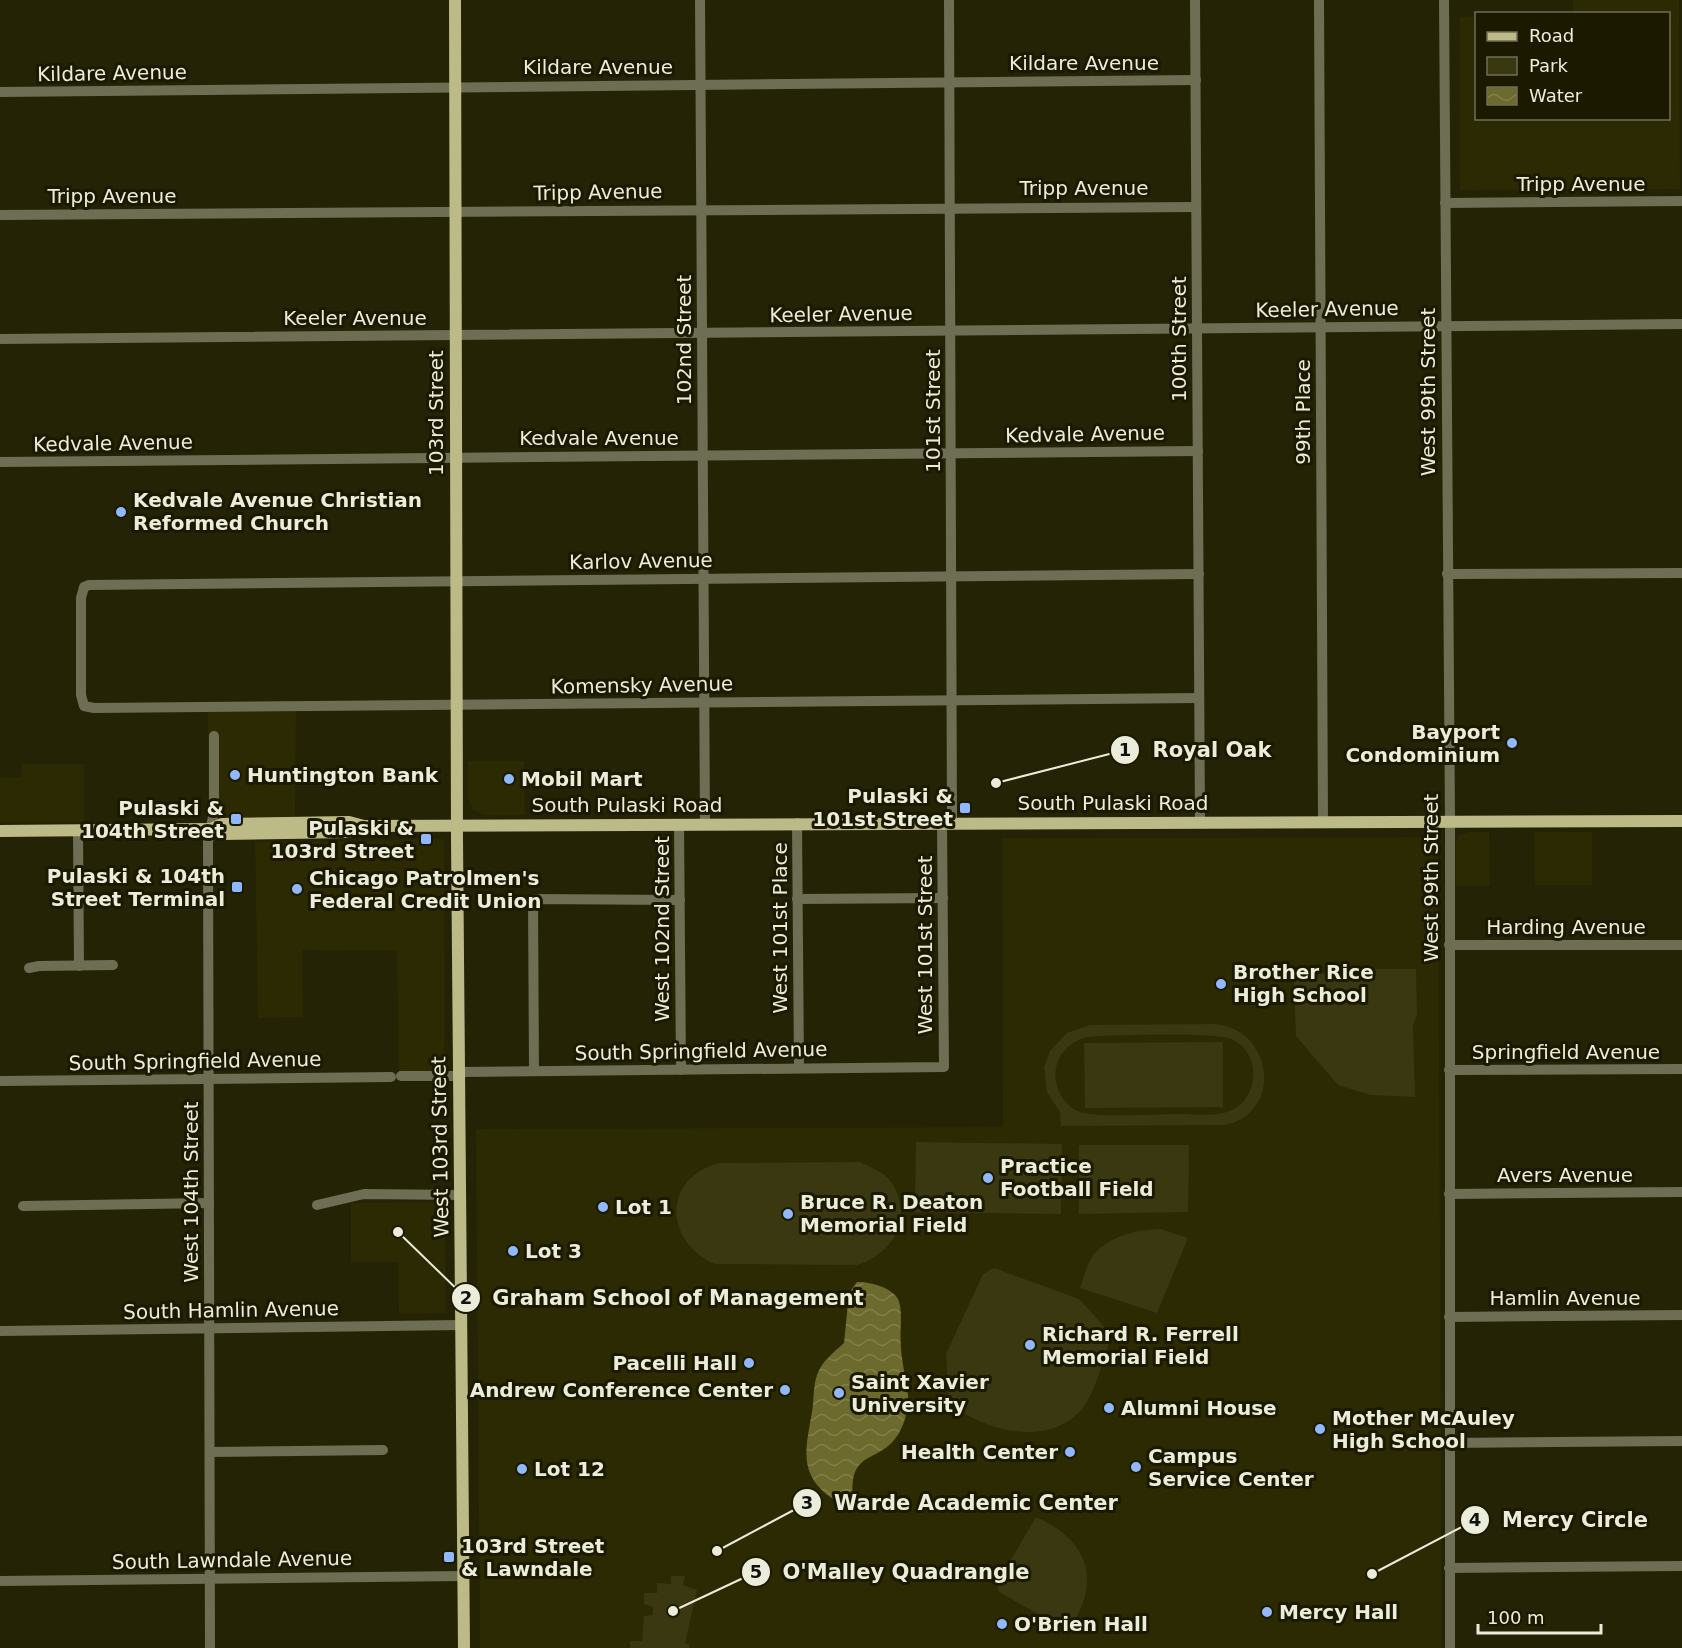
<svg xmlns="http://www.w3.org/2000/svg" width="1682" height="1648" viewBox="0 0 1682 1648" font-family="'DejaVu Sans',sans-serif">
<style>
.built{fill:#2b2a02}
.green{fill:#3a3810;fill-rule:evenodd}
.water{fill:url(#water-waves)}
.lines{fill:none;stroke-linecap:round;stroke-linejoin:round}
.minor{stroke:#6e6e55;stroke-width:10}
.major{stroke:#bcbb87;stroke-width:12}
.poi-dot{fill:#91b8fd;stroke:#1b1a00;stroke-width:2}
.labels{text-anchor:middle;stroke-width:6;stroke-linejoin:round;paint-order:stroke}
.street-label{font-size:20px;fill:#ececda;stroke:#1b1a00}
.poi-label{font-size:20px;font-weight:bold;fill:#ececda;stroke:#1b1a00;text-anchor:start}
.leader{fill:none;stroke:#ececda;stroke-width:2}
.callout-dot{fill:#ececda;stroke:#1b1a00;stroke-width:2}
.mark-label{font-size:18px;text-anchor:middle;font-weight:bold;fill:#111}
.callout-label{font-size:21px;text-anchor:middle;font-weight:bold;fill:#ececda;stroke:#1b1a00;stroke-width:6;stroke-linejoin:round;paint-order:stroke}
</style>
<defs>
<pattern id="water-waves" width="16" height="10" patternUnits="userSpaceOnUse" patternTransform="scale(1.5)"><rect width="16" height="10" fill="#6c6a2d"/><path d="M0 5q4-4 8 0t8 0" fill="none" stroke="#817f4b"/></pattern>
</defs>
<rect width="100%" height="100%" fill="#242305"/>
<!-- built -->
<g class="built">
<polygon points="1573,0 1679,0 1680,189 1460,190 1460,17 1476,17 1476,118 1668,118 1668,14 1573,13"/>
<polygon points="296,711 295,817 208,821 208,712"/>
<polygon points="468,761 524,761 525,815 484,815 473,810 468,797"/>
<polygon points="22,764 84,764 84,822 0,822 0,778 21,777"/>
<polygon points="1489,832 1490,886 1456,886 1456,842 1458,836 1468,832"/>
<polygon points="1534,832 1592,832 1592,885 1535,885"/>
<polygon points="1435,837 1438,841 1442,1648 480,1648 476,1129 1003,1127 1002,838"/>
<polygon points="444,839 445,1075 399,1075 397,951 302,950 303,1017 258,1018 255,842"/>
<polygon points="445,1202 446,1313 399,1314 398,1262 351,1262 351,1203"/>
</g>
<!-- green -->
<g class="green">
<polygon points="1376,969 1416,969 1417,1014 1413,1026 1415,1097 1371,1095 1338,1085 1296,1036 1294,976"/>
<path d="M1216,1024C1275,1031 1282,1114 1225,1125L1061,1126L1060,1112L1047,1092L1044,1067L1050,1051L1067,1033L1090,1025ZM1086,1037C1108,1035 1214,1032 1231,1039C1262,1052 1260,1098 1230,1111C1215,1117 1196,1114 1180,1114C1159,1114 1097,1118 1080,1112C1063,1106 1053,1086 1056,1068C1059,1052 1071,1042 1086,1037Z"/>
<polygon points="1223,1042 1223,1107 1085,1108 1084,1043"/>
<polygon points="916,1142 1062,1144 1061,1214 915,1212"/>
<polygon points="1079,1145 1189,1145 1188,1212 1079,1214"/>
<path d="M860,1162C870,1167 884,1172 891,1182C915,1217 893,1254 857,1265L715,1264C664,1242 662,1178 719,1163Z"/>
<path d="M1160,1229L1188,1238L1157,1313L1080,1288C1084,1279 1086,1265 1092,1257C1107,1236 1136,1230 1160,1229Z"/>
<path d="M994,1268L1079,1299L1112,1335C1104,1356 1096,1391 1083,1408C1048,1449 985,1431 949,1403L946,1354L983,1274Z"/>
<path d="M1036,1517C1090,1541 1102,1582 1068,1631L999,1592L997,1584Z"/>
<polygon points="671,1576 685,1576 683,1585 697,1590 685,1643 689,1645 689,1648 630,1648 630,1641 642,1641 644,1616 653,1615 653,1607 644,1604 644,1593 657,1593 657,1583 671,1584"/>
</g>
<!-- water -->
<path class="water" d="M857,1282C870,1282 891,1287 898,1299C901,1305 901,1315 901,1322C899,1351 904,1367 908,1395C909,1405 906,1418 902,1427C885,1466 849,1446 853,1495L848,1499H833C797,1475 806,1447 812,1412C814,1400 813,1386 817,1375C822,1361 834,1352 844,1343L849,1293Z"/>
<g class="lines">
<!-- minor -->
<g class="minor">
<polyline points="700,0 705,824"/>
<polyline points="949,0 952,822"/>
<polyline points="1195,0 1200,822"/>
<polyline points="1319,0 1323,823"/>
<polyline points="1444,0 1450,822 1450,1648"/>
<polyline points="0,92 1196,80"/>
<polyline points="1445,203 1682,201"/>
<polyline points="0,215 1196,207"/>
<polyline points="0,339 1682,324"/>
<polyline points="0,462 1198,451"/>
<polyline points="1199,574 89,585 84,587 81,598 81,695 84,706 94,708 1199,698"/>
<polyline points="1447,574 1682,573"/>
<polyline points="797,823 799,1068"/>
<polyline points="679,824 681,1070"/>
<polyline points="78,831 79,966"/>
<polyline points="797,899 943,898"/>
<polyline points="1449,945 1682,945"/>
<polyline points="29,968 39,966 113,965"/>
<polyline points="1449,1070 1682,1069"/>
<polyline points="534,1071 533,899 680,900"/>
<polyline points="459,1072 944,1067 942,822"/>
<polyline points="401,1076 459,1076"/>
<polyline points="0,1081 391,1077"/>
<polyline points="1449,1194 1682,1192"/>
<polyline points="317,1205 364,1194 460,1195"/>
<polyline points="23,1206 209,1203"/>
<polyline points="1449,1317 1682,1315"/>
<polyline points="0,1331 462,1325"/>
<polyline points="1449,1443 1682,1441"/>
<polyline points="210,1452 383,1450"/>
<polyline points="1449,1568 1682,1566"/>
<polyline points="0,1581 464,1576"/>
<polyline points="210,1648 208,842 214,812 214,736"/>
</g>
<!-- major -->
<g class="major">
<polyline points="455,0 457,840 464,1648"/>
<polyline points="211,829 222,824 349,822 364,826 1682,821"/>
<polyline points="0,831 211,829 222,834 349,832 364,826"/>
</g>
</g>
<!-- markers -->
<g class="poi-dot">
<circle cx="121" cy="512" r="6"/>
<circle cx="1512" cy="743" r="6"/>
<circle cx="235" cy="775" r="6"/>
<circle cx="509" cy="779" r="6"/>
<rect x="959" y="802" width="12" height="12" rx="3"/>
<rect x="230" y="813" width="12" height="12" rx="3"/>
<rect x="420" y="833" width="12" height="12" rx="3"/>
<rect x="231" y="881" width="12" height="12" rx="3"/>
<circle cx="297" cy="889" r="6"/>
<circle cx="1221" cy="984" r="6"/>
<circle cx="988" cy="1178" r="6"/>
<circle cx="603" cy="1207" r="6"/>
<circle cx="788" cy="1214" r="6"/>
<circle cx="513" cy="1251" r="6"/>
<circle cx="1030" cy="1345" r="6"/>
<circle cx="749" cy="1363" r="6"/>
<circle cx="785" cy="1390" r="6"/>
<circle cx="839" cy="1393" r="6"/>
<circle cx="1109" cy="1408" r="6"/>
<circle cx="1320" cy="1429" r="6"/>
<circle cx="1070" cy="1452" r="6"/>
<circle cx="1136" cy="1467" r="6"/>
<circle cx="522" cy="1469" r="6"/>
<rect x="443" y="1551" width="12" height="12" rx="3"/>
<circle cx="1267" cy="1612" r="6"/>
<circle cx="1002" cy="1624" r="6"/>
</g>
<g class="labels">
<!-- street labels -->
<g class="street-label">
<text x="1084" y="70">Kildare Avenue</text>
<text x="598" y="74">Kildare Avenue</text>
<text transform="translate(112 73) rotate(-1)" y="7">Kildare Avenue</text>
<text x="1581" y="191">Tripp Avenue</text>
<text x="1084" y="195">Tripp Avenue</text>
<text transform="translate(598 192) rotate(-1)" y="7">Tripp Avenue</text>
<text x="112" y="203">Tripp Avenue</text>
<text transform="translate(1327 309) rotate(-1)" y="7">Keeler Avenue</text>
<text transform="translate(841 314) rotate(-1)" y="7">Keeler Avenue</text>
<text x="355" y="325">Keeler Avenue</text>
<text transform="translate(1179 339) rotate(-90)" y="7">100th Street</text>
<text transform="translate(684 340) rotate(-90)" y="7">102nd Street</text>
<text transform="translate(1428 392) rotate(-90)" y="7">West 99th Street</text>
<text transform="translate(933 411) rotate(-90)" y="7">101st Street</text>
<text transform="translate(1303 412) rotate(-90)" y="7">99th Place</text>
<text transform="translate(436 413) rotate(-90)" y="7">103rd Street</text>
<text transform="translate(1085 434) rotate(-1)" y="7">Kedvale Avenue</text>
<text x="599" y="445">Kedvale Avenue</text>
<text transform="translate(113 443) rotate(-1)" y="7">Kedvale Avenue</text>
<text transform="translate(641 561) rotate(-1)" y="7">Karlov Avenue</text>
<text transform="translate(642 685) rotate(-1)" y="7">Komensky Avenue</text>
<text x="1113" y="810">South Pulaski Road</text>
<text x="627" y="812">South Pulaski Road</text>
<text transform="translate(1431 878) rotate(-90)" y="7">West 99th Street</text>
<text x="1566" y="934">Harding Avenue</text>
<text transform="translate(780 928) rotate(-90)" y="7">West 101st Place</text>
<text transform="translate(662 929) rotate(-90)" y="7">West 102nd Street</text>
<text transform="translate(925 945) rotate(-90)" y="7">West 101st Street</text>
<text transform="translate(701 1051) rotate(-1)" y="7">South Springfield Avenue</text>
<text x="1566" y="1059">Springfield Avenue</text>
<text transform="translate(195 1061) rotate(-1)" y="7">South Springfield Avenue</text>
<text transform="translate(440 1147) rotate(-91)" y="7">West 103rd Street</text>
<text x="1565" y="1182">Avers Avenue</text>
<text transform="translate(191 1192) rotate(-90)" y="7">West 104th Street</text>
<text x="1565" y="1305">Hamlin Avenue</text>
<text transform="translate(231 1310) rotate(-1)" y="7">South Hamlin Avenue</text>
<text transform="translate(232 1560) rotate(-1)" y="7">South Lawndale Avenue</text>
</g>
<!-- poi labels -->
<g class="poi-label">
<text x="133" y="507">Kedvale Avenue Christian<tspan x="133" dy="23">Reformed Church</tspan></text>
<text x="1500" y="739" text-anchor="end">Bayport<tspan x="1500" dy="23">Condominium</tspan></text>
<text x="247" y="782">Huntington Bank</text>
<text x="521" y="786">Mobil Mart</text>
<text x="953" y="803" text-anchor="end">Pulaski &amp;<tspan x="953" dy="23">101st Street</tspan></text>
<text x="224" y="815" text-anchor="end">Pulaski &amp;<tspan x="224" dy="23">104th Street</tspan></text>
<text x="414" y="835" text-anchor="end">Pulaski &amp;<tspan x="414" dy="23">103rd Street</tspan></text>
<text x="225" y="883" text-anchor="end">Pulaski &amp; 104th<tspan x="225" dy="23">Street Terminal</tspan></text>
<text x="309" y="885">Chicago Patrolmen's<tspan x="309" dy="23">Federal Credit Union</tspan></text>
<text x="1233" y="979">Brother Rice<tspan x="1233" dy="23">High School</tspan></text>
<text x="1000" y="1173">Practice<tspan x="1000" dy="23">Football Field</tspan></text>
<text x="800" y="1209">Bruce R. Deaton<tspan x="800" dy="23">Memorial Field</tspan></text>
<text x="615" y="1214">Lot 1</text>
<text x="525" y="1258">Lot 3</text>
<text x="1042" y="1341">Richard R. Ferrell<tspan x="1042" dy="23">Memorial Field</tspan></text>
<text x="737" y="1370" text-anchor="end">Pacelli Hall</text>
<text x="851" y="1389">Saint Xavier<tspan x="851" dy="23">University</tspan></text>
<text x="773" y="1397" text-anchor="end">Andrew Conference Center</text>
<text x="1121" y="1415">Alumni House</text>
<text x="1332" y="1425">Mother McAuley<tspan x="1332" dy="23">High School</tspan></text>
<text x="1058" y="1459" text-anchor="end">Health Center</text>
<text x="1148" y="1463">Campus<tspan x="1148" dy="23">Service Center</tspan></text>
<text x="534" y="1476">Lot 12</text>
<text x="461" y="1553">103rd Street<tspan x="461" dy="23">&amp; Lawndale</tspan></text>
<text x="1279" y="1619">Mercy Hall</text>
<text x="1014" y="1631">O'Brien Hall</text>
</g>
</g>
<!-- callouts -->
<path class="leader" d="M996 783L1125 750M398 1232L466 1298M717 1551L807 1503M1372 1574L1475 1520M673 1611L756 1572"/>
<g class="callout-dot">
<circle cx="996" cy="783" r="6"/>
<circle cx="398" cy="1232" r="6"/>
<circle cx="717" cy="1551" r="6"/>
<circle cx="1372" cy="1574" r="6"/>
<circle cx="673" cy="1611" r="6"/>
<circle cx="1125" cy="750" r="15"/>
<circle cx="466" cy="1298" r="15"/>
<circle cx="807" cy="1503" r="15"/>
<circle cx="1475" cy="1520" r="15"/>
<circle cx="756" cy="1572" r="15"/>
</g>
<g class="mark-label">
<text x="1125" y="756">1</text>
<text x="466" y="1304">2</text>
<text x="807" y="1509">3</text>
<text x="1475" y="1526">4</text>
<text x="756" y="1578">5</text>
</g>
<g class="callout-label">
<text x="1212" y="757">Royal Oak</text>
<text x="678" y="1305">Graham School of Management</text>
<text x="976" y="1510">Warde Academic Center</text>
<text x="1575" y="1527">Mercy Circle</text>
<text x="906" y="1579">O'Malley Quadrangle</text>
</g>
<!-- legend -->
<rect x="1475" y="12" width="195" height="108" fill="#1b1a00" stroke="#6f6e57" stroke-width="1.5"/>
<rect x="1487" y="32" width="30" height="9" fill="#bcbb87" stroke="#6f6e57" stroke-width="1.5"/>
<text x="1529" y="42" font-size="18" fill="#ececda">Road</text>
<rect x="1487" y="57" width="30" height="18" fill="#3a3810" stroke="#6f6e57" stroke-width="1.5"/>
<text x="1529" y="72" font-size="18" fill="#ececda">Park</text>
<rect x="1487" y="87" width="30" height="18" fill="url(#water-waves)" stroke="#6f6e57" stroke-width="1.5"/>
<text x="1529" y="102" font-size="18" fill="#ececda">Water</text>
<!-- scale -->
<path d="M1478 1624v9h123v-9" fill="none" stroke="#ececda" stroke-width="3"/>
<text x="1487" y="1624" font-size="18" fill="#ececda" stroke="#1b1a00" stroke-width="4.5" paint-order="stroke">100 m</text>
</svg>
